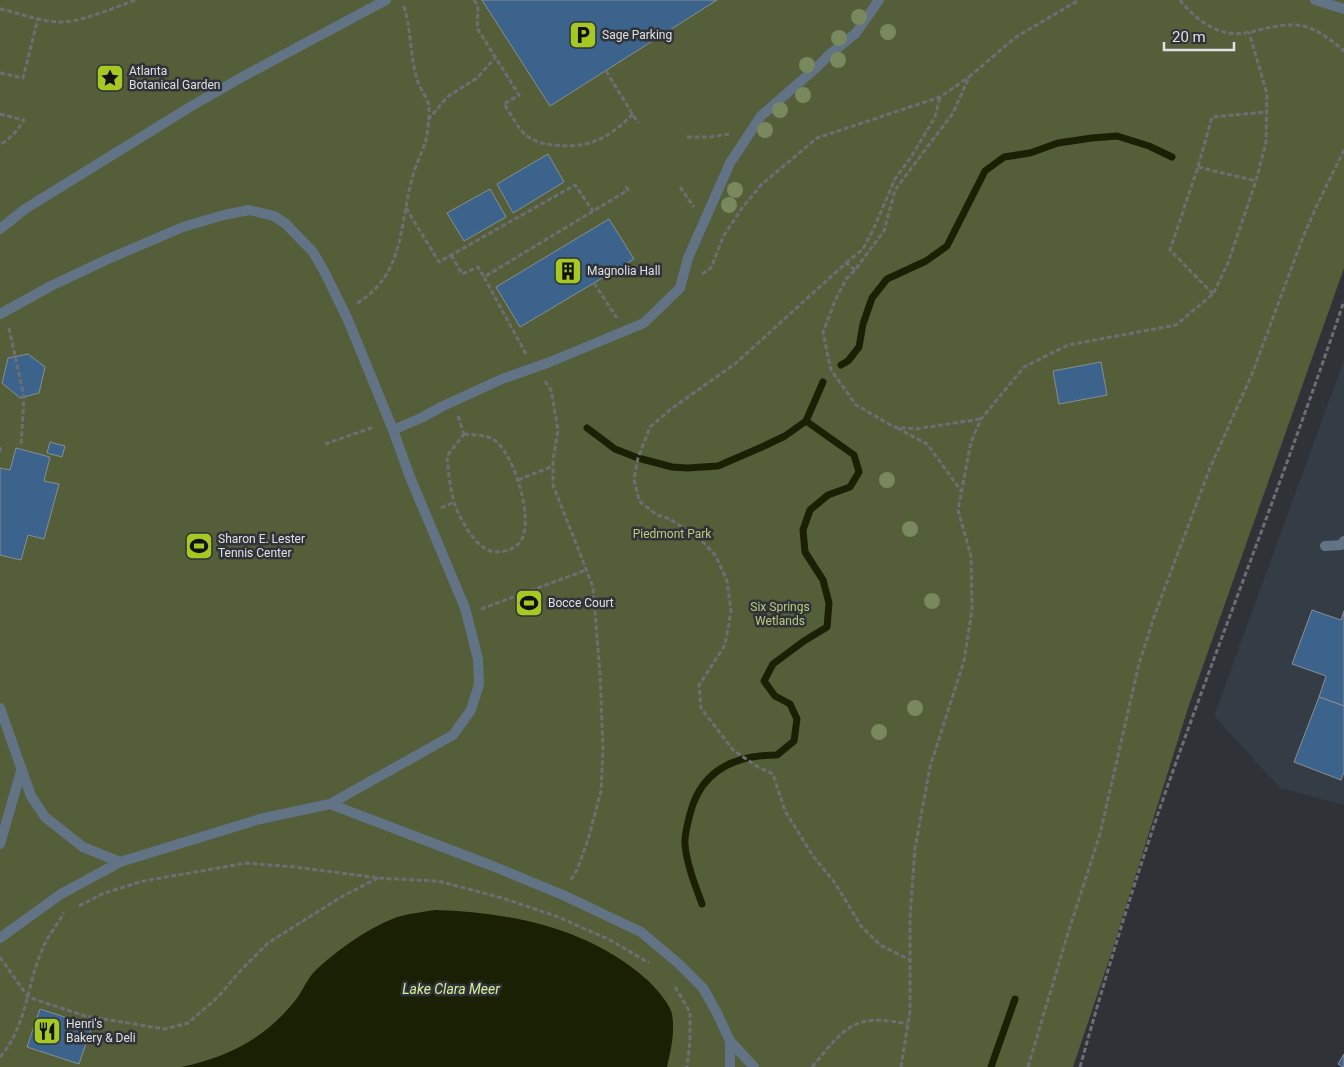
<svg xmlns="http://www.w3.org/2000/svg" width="1344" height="1067" viewBox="0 0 1344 1067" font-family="Roboto,sans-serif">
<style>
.built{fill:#343c45}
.green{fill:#545f3a}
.water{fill:#192004}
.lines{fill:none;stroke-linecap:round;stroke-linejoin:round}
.stream{stroke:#192004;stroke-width:7}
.building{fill:#3b638b;stroke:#898e93}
.path{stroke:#6b6e72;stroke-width:3;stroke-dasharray:5 2.5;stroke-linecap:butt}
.service{stroke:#617385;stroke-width:10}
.pedestrian{stroke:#617385;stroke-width:10}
.tree{fill:#79885d}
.labels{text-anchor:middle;stroke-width:5;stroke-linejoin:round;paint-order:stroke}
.poi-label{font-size:12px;fill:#dee0e3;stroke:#2f3337;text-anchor:start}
.park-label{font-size:12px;fill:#b6cd7c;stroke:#2f3337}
.water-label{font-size:14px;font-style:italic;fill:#d7f09d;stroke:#2f3337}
</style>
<rect width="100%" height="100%" fill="#2f3337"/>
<!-- built -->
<polygon class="built" points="1344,360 1344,805 1280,788 1214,716"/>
<!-- green -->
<polygon class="green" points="0,0 1344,0 1344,268 1188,708 1112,951 1073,1067 0,1067"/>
<!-- water -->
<path class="water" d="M435,910C509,912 588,928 645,978C654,986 669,1002 672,1014C675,1033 671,1049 667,1067H181C227,1057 263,1040 294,1002C302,993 306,980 315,971C337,950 372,925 401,916C412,913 424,912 435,910Z"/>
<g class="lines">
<!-- stream -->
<g class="stream">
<polyline points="841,365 848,361 859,347 863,324 872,298 887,279 926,261 947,246 985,171 1004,157 1030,153 1058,143 1092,138 1117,136 1149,146 1172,157"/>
<polyline points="587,428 615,449 638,458 672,467 687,468 718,466 762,447 785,436 806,421 823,382"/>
<path d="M702,904C695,885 687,865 685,845C684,835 688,823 690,814C701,770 735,755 777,755L794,741L797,719L790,704L775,696L764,681L773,664L804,641L827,627L829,603L823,580L805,552L803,530L810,510L828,495L850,487L859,472L854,455L806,421"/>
<polyline points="991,1067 1015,999"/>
</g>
</g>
<!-- building -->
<g class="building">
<polygon points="482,0 717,0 550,106"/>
<polygon points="548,154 564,182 513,213 497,184"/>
<polygon points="490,189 506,217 464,241 447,213"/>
<polygon points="609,219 634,259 520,327 496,287"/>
<polygon points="28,354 45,367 39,393 20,398 2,383 8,358"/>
<polygon points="1101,362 1107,395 1059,404 1053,371"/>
<polygon points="50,442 65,446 62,457 47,453"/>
<polygon points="16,448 50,457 44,481 59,484 44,539 28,535 21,560 0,555 0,468 10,470"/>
<polygon points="1312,610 1341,620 1344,611 1344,706 1319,697 1326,676 1292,664"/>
<polygon points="1319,697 1344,706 1344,772 1341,780 1294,762"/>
<polygon points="40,1009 92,1026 79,1064 27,1047"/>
<polygon points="1344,1054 1344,1067 1343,1067 1338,1064"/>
</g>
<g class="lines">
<!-- path -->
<g class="path">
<path d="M474,0L478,6L477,28L519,95L504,104C510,112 518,129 526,135C534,142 544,144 554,145C589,149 609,138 633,114"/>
<path d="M1180,0C1196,20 1218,37 1245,33C1262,30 1277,24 1294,25C1313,25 1330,39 1344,51"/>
<path d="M0,9C19,13 41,22 61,22C82,22 115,7 136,0"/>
<polyline points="606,71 638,123"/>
<polyline points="0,73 23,78 38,18"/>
<path d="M0,114L24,120C17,131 11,138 0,145"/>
<polyline points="428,120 447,97 477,78 495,58"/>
<polyline points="687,137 710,137 729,134"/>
<polyline points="1198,167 1256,181"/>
<polyline points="680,187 694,207"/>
<polyline points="406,208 439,262 575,185 593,211"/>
<polyline points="451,255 462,274 478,267 484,277"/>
<polyline points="846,263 863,249 874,228 895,179 913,154 935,117 940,97"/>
<polyline points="855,270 846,263 736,363 671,409 650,427 638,458 634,479 639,501 657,515 670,519 700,539 716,556 727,581 731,611 725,645 699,685 701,708 733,750 758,767 773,774 785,811 813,856 835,883 861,926 880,945 910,960"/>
<polyline points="702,274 711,268 723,237 742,208 762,184 817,138 940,97 969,77"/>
<polyline points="594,283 617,318"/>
<polyline points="1213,294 1170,250 1198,167 1212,117 1267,112"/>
<path d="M357,303C405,274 399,226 412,179C415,166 422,153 426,140C428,131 429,119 429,110C430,101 421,91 418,82C409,56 412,29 403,4"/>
<polyline points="9,328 24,397 21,446"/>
<polyline points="526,354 484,277 628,190 625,185"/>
<polyline points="545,381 551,390 558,430 553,460 553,485 593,587 600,674 603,748 601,791 588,840 577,870 570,881"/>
<polyline points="458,416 464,434"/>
<polyline points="980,419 916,429 894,427 856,405 831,370 823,333 834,303 846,279 855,270 884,231 895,190 953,113 969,77 1016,37 1079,0"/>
<polyline points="897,428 927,444 962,492"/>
<path d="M464,434C472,435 484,435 491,438C513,448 536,522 520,542C515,549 505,552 496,552C477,552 459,518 454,502C450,487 448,471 447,456Z"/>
<polyline points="325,444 374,427"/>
<polyline points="0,447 0,452"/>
<polyline points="518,480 553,466"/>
<polyline points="441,508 454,502"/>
<polyline points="481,609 586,570"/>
<polyline points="79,906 102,894 143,881 207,870 246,863 295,867 379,878 438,881 502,898 556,916 610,940 649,963"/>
<polyline points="0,957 28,997 85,1016 165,1029 188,1023 218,997 241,970 268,943 341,897 378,878"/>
<polyline points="675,987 690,1012 690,1041 687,1067"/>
<path d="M0,1057C26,1028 27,985 42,950C47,937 57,925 64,913"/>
<path d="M812,1067C844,1029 853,1012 907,1024"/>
<polyline points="901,1067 910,1011 910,918 915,848 930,767 964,661 972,610 971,556 958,510 971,442 981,419 1024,367 1068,345 1176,325 1213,294 1228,263 1256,181 1266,142 1267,94 1249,32"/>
<polyline points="1028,1067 1068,933 1100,834 1139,664 1155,614 1210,468 1252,374 1303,237 1318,203 1344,150"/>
<path d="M1080,1067C1108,967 1139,866 1174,768C1230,612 1291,458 1344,301"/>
</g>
<!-- service -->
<g class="service">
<polyline points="1315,0 1344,9"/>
<polyline points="1325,546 1341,545 1344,541"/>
</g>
<!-- pedestrian -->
<g class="pedestrian">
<polyline points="0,229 25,209 190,107 244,76 386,0"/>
<polyline points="0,314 51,286 108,259 183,227 224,215 249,210 274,216 286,224 313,252 324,271 348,320 393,430 410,477 465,608 478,659 479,684 471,710 453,735 330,804"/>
<polyline points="393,430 421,418 443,406 502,379 550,362 644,323 680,288 688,258 730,163 761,116 816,68 829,55 856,33 879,0"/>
<polyline points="0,708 31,796 45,817 83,847 120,862 260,819 330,804 490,865 563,895 641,932 679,964 703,988 717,1013 730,1041 730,1067"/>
<polyline points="0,844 21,771"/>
<polyline points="0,938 61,894 120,862"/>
<polyline points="730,1041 754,1067"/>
</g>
</g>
<!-- trees -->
<g class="tree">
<circle cx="859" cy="17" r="8"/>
<circle cx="888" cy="32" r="8"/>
<circle cx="839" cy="38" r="8"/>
<circle cx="838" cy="60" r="8"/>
<circle cx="807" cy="65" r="8"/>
<circle cx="803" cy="95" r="8"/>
<circle cx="780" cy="110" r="8"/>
<circle cx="765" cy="130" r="8"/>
<circle cx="735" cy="190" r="8"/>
<circle cx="729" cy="205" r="8"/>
<circle cx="887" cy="480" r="8"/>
<circle cx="910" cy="529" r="8"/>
<circle cx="932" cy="601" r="8"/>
<circle cx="915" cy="708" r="8"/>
<circle cx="879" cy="732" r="8"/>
</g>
<!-- icons -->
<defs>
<g id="parking-square" transform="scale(1.4375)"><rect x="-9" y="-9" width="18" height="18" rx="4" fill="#a5c823" stroke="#2f3337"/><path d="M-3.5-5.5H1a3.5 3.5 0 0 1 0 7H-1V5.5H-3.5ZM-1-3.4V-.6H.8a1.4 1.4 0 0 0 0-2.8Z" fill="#111"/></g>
<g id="sight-square" transform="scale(1.4375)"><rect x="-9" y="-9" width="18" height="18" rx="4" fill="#a5c823" stroke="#2f3337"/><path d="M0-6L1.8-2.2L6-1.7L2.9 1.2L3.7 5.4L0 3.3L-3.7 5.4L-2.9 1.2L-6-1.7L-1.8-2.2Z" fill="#111"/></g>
<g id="building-square" transform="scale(1.4375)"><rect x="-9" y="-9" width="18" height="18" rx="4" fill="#a5c823" stroke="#2f3337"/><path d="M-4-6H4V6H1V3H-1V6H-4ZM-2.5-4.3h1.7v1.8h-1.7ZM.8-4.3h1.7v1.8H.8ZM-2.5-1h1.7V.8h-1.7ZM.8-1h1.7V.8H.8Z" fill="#111"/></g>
<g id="stadium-square" transform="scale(1.4375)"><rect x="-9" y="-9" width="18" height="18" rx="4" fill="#a5c823" stroke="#2f3337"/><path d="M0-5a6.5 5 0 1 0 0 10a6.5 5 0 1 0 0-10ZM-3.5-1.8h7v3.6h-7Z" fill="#111"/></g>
<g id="restaurant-square" transform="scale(1.4375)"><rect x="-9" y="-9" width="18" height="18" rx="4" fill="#a5c823" stroke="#2f3337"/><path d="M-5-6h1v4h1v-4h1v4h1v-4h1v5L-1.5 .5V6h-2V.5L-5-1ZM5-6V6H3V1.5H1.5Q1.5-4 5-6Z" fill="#111"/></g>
</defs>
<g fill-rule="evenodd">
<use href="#parking-square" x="583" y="35"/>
<use href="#sight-square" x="110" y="78"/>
<use href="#building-square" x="568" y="271"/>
<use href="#stadium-square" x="199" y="546"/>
<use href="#stadium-square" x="529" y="603"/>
<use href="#restaurant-square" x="47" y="1031"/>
</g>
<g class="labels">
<!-- poi labels -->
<g class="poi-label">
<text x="602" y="39">Sage Parking</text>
<text x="129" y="75">Atlanta<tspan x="129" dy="14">Botanical Garden</tspan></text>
<text x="587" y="275">Magnolia Hall</text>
<text x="218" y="543">Sharon E. Lester<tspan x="218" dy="14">Tennis Center</tspan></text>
<text x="548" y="607">Bocce Court</text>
<text x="66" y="1028">Henri's<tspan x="66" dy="14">Bakery &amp; Deli</tspan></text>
</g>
<!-- park labels -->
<g class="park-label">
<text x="672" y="538">Piedmont Park</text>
<text x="780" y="611">Six Springs<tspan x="780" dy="14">Wetlands</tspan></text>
</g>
<!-- water labels -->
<g class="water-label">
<text x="451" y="994">Lake Clara Meer</text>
</g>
</g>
<!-- scale -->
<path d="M1164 42v8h70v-8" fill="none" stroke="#dee0e3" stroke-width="2.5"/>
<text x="1172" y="42" font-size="15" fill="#dee0e3" stroke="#2f3337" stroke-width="4" paint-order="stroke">20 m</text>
</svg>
